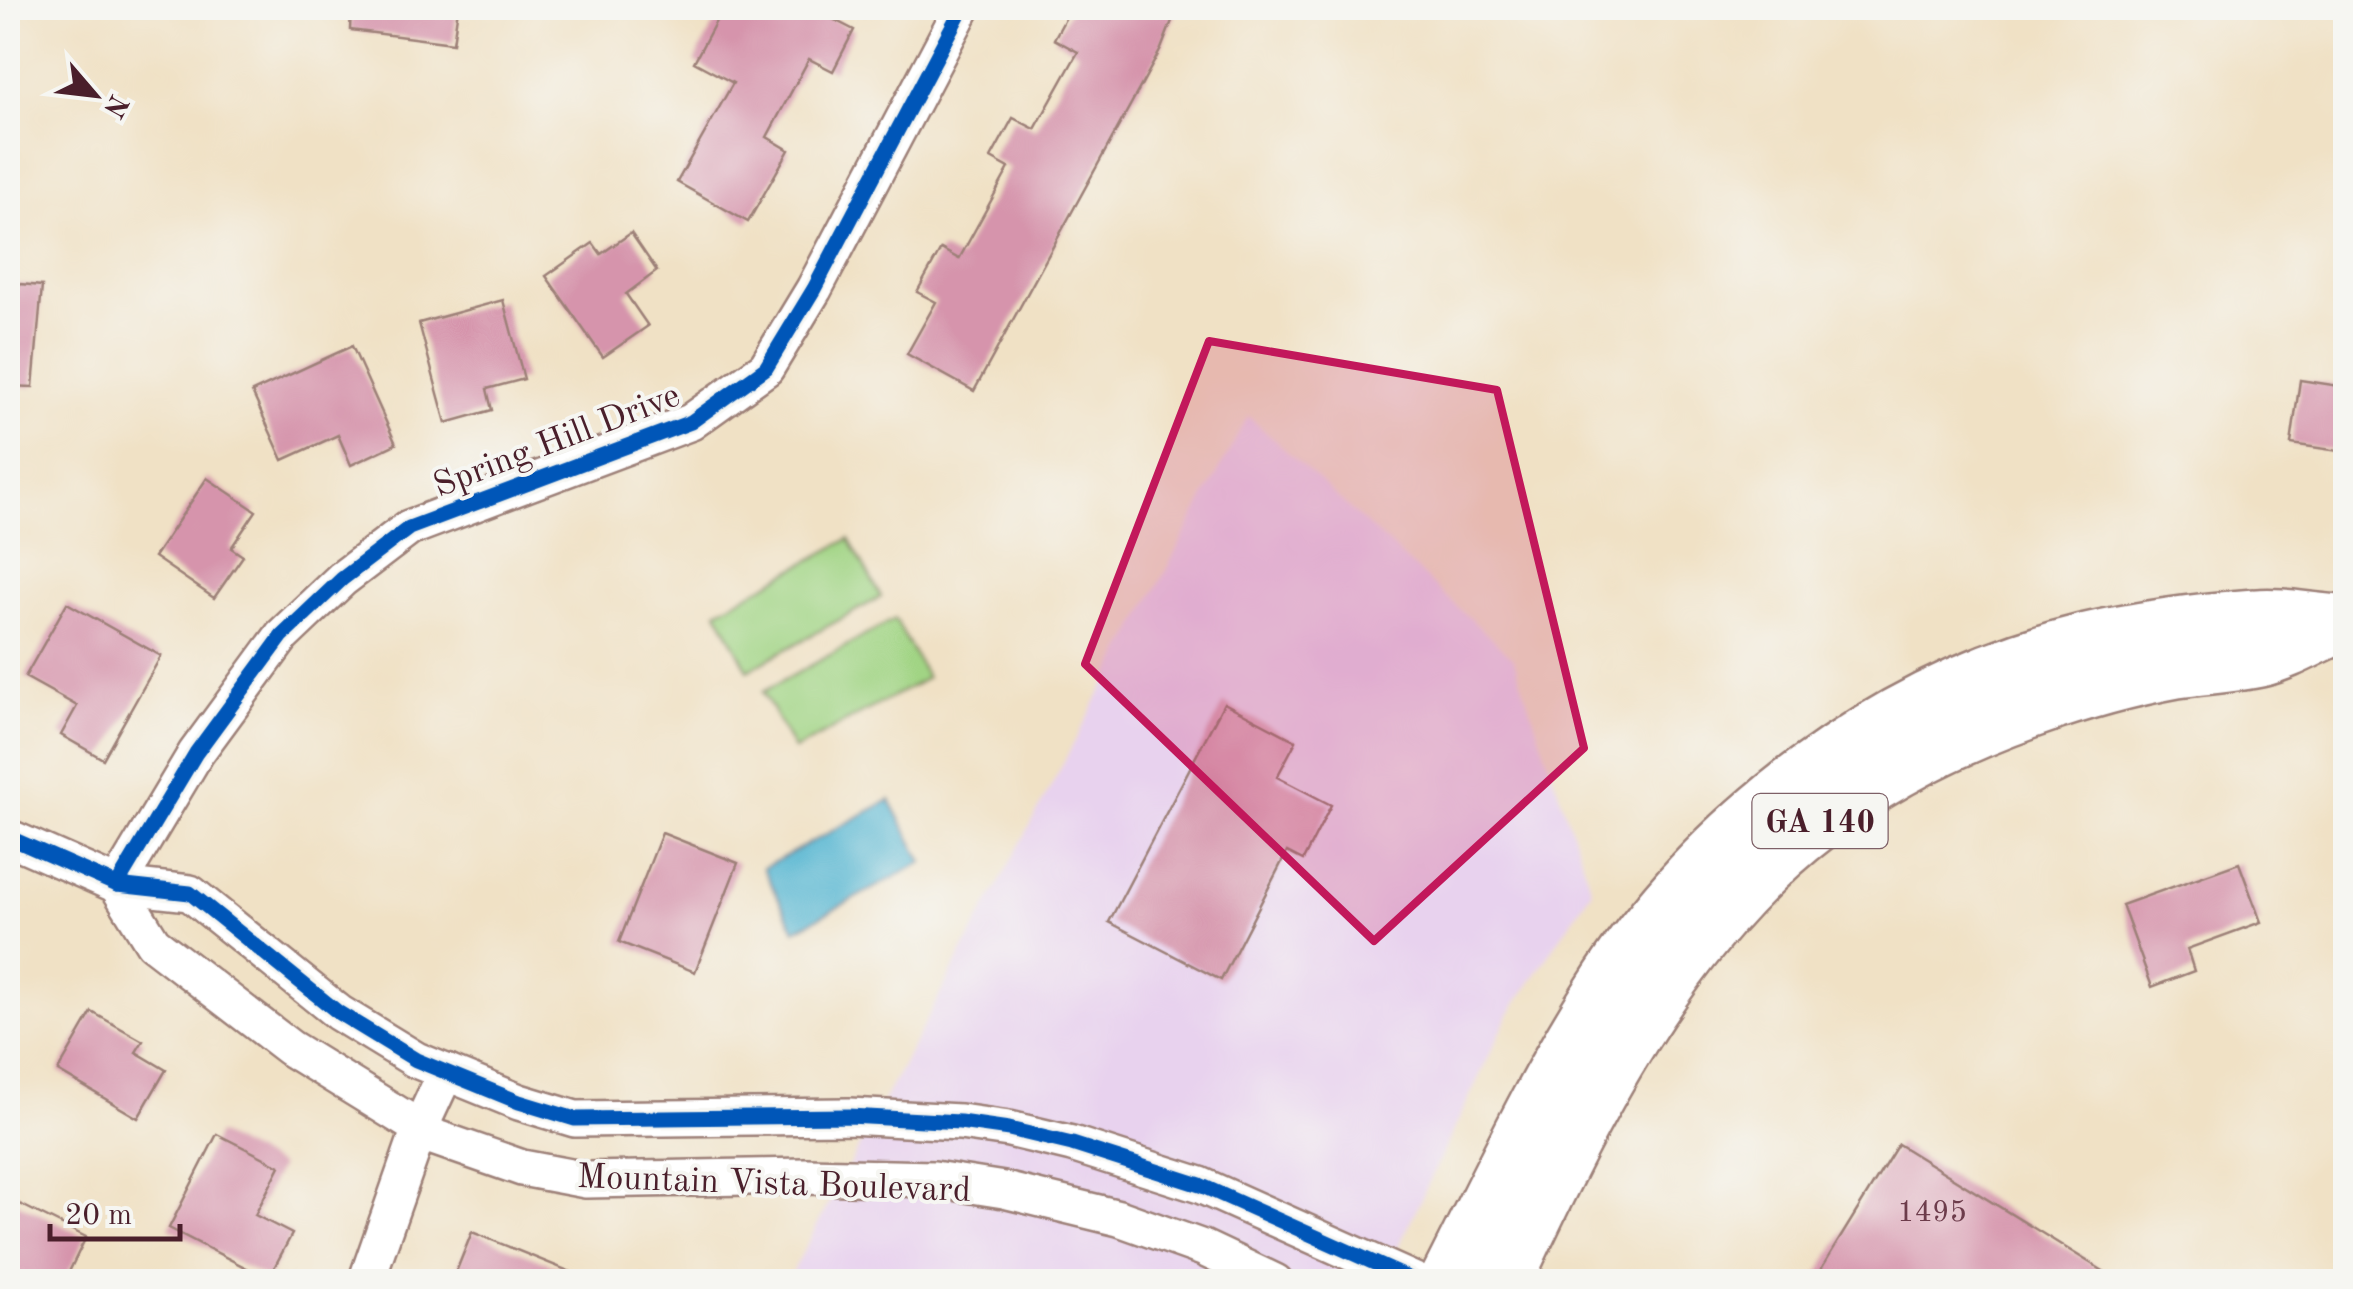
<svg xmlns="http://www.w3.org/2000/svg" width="2353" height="1289" viewBox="0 0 2353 1289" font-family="'Old Standard TT',serif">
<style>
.built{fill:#e8d2ee}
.green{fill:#a1d484;stroke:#767a58;stroke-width:2.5}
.water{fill:#51b4d0;stroke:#4e6a7e;stroke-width:2.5}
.building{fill:#d694ac}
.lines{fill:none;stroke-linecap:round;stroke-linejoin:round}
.street-casing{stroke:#9d8078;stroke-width:40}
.primary-casing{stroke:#9d8078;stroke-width:60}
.street{stroke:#fff;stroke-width:35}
.primary{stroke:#fff;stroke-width:55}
.cycleway-casing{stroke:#f6f6f2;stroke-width:21}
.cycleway{stroke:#0057b8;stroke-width:15}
.marked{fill:#c2185b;fill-opacity:0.2;stroke:#c2185b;stroke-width:8;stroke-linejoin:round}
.labels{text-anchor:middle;stroke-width:8;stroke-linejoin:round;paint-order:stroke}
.number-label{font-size:30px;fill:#6d3c4b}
.shield{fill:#f6f6f2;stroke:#7e6067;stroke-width:2.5}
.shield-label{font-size:32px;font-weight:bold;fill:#4a1f2b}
.street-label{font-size:35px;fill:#4a1f2b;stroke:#f6f6f2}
</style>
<rect width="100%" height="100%" fill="#f6f6f2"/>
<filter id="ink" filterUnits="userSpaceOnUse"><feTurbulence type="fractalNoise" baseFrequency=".01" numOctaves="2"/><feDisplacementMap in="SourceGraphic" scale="20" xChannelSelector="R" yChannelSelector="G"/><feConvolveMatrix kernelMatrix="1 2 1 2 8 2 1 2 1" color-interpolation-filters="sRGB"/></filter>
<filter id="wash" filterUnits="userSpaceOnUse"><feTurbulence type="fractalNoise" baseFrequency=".0048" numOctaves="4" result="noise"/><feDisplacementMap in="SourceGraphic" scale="40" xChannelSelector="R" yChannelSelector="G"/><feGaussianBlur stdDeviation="2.25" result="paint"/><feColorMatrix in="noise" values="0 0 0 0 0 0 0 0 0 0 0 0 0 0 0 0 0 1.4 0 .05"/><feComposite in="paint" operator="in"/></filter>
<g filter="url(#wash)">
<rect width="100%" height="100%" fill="#f0e1c5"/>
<!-- built -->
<polygon class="built" points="1248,416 1513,658 1592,890 1508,1016 1382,1281 787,1282"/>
<!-- green -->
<g class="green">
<polygon points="849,539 881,597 748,670 717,611"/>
<polygon points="895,619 927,678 794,750 763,692"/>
</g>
<!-- water -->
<polygon class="water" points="890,800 923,862 795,930 763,868"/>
<g id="blocks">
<!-- building -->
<g class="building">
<polygon points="351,8 458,8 453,43 350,30"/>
<polygon points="723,8 811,8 854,30 833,71 809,59 767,137 789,150 748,222 677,182 733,83 694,62"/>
<polygon points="1071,8 1177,8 1161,49 974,391 907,354 936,302 917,292 941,249 959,259 1009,168 991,158 1013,118 1035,129 1078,52 1054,39"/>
<polygon points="631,233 657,271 626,294 648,326 603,357 546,276 593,243 601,254"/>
<polygon points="8,283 42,286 33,387 8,386"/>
<polygon points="503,300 524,379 487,389 492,410 446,423 419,323"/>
<polygon points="352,346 396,444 351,465 338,435 283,460 252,392"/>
<polygon points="2300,380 2346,387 2346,452 2291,444"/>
<polygon points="207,478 256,511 231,548 243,556 214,598 154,557"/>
<polygon points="67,603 161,656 103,759 61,735 77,706 25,677"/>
<polygon points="1224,703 1296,741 1277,777 1331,805 1303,860 1287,852 1221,980 1109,922"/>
<polygon points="662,833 738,863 695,972 619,942"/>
<polygon points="2239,863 2261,922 2187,949 2194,971 2152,987 2122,905"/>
<polygon points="92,1012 143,1041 136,1052 166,1070 138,1118 58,1071"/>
<polygon points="217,1134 280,1166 255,1215 292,1234 268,1279 169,1228"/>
<polygon points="1898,1144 2121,1282 1813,1282"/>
<polygon points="8,1198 86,1237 64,1282 8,1282"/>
<polygon points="472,1232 591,1280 591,1282 452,1282"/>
</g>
</g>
</g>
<g filter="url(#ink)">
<use href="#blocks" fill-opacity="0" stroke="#9d8078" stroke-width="2.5"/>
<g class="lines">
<!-- street casing -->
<g class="street-casing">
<g id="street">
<polyline points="8,837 117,885 190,893 339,1013 416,1060 519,1102 575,1119 849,1116 960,1122 1009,1129 1072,1144 1200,1185 1417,1282"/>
<polyline points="117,885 153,943 290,1048 436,1138 522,1168 586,1180 806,1176 934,1179 1004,1190 1119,1218 1203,1248 1275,1282"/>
<polyline points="117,885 196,753 282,636 342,579 409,528 691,422 766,368 814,289 962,8"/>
<polyline points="366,1282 420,1128 446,1072"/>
</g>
</g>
<!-- primary casing -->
<g class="primary-casing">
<g id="primary">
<path d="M1447,1282C1496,1186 1542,1086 1600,995C1707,825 1887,690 2083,642C2139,629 2199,621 2255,617C2285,614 2316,623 2346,623"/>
<path d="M1504,1282C1581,1116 1669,936 1818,823C1882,773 1955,737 2031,710C2079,693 2128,679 2177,670C2205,666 2233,665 2260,659C2286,653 2312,637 2337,626"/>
</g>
</g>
<!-- street -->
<use href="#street" class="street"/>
<!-- primary -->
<use href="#primary" class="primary"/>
<!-- cycleway casing -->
<g class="cycleway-casing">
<g id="cycleway">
<polyline points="8,837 117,885 190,893 339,1013 416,1060 519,1102 575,1119 849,1116 960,1122 1009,1129 1072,1144 1200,1185 1417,1282"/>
<polyline points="117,885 196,753 282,636 342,579 409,528 691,422 766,368 814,289 962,8"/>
</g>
</g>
<!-- cycleway -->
<use href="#cycleway" class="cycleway"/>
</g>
</g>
<!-- marked area -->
<path class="marked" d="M1209,341L1497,390L1584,748L1374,941L1085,664Z"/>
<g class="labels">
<!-- number labels -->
<g class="number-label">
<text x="1932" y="1221">1495</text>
</g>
<!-- shield labels -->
<rect class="shield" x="1752.5" y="794" width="135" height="54" rx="8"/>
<g class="shield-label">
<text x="1820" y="832">GA 140</text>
</g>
<!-- street labels -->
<g class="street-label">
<text transform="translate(556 439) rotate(-21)" y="12">Spring Hill Drive</text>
<text transform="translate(774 1182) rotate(2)" y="12">Mountain Vista Boulevard</text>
</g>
</g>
<!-- margin -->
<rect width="2353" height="1289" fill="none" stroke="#f6f6f2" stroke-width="40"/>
<!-- north arrow -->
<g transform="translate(95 95) rotate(118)" stroke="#f6f6f2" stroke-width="8" paint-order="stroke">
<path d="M0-8L18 38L0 25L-18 38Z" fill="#4a1f2b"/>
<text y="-15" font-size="28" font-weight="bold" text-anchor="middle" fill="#4a1f2b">N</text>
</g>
<!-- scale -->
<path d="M50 1224v15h130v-15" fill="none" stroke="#4a1f2b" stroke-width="5"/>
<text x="65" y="1224" font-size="30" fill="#4a1f2b" stroke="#f6f6f2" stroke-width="8" paint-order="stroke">20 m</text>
</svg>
